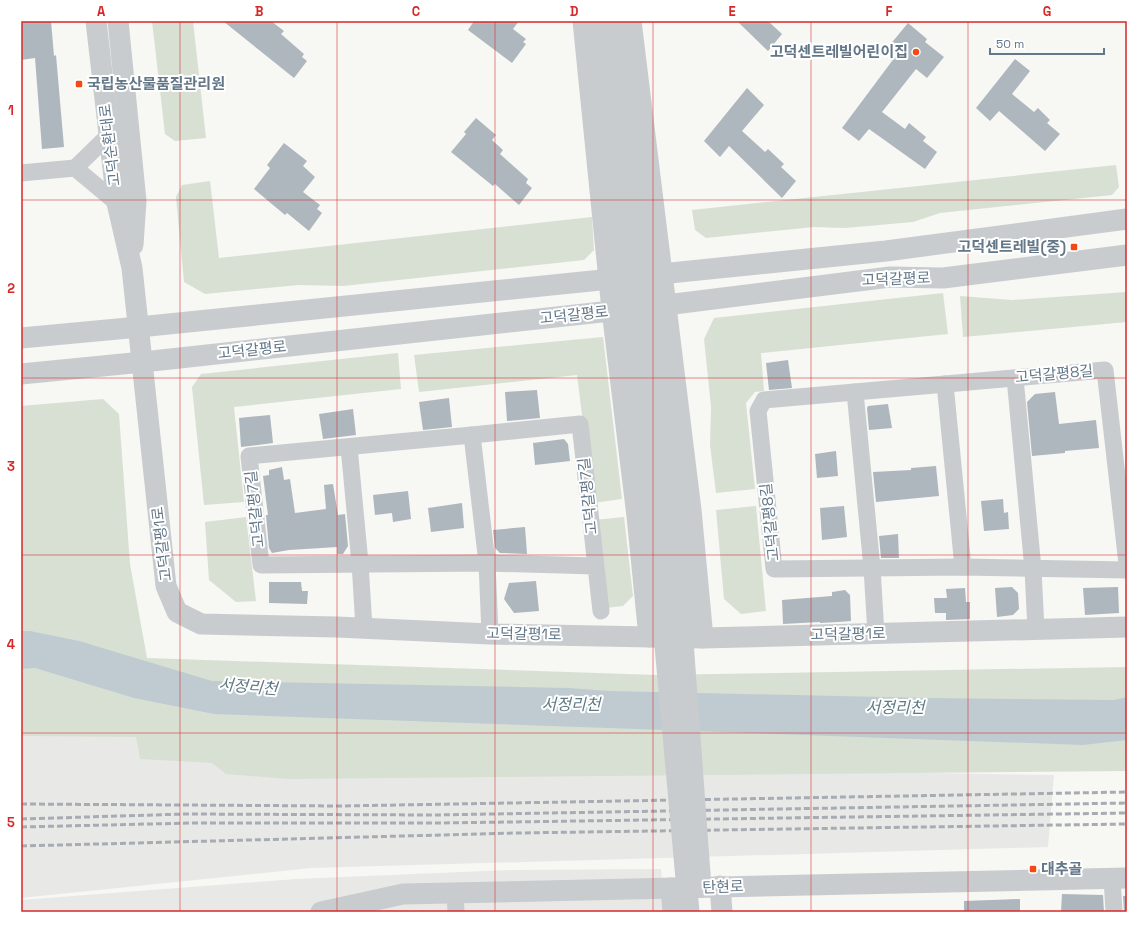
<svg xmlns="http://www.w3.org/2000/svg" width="1148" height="933" viewBox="0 0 1148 933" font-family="'Space Grotesk','Noto Sans KR',sans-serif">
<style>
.built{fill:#e8e9e7}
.green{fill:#d8e0d4}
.water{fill:#bfcbd0}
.building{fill:#aeb7bd}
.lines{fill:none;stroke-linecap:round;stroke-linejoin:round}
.minor{stroke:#c9cccf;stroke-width:17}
.tertiary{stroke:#c9cccf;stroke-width:21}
.rail{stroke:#a6acb2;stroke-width:3;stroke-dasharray:6 3;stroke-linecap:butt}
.tertiary-bridge{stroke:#c9cccf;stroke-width:21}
.grid{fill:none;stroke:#d62828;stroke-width:1;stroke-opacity:0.55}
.poi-dot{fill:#f54915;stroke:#fff;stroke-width:1.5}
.labels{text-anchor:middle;stroke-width:4;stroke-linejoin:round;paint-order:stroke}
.poi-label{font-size:15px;font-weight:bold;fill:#637788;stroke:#fff;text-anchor:end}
.street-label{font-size:15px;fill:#637788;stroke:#fff}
.water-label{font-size:16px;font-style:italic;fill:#5f7a84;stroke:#fff}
.neatline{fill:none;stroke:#d62828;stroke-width:1.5}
.grid-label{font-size:13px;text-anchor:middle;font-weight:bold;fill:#d62828}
</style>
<rect width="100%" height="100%" fill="#f7f7f3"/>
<!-- built -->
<g class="built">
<polygon points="21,727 181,738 432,765 1054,775 1048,847 311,868 21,898"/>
<polygon points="661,869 665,912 21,912 21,900 296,879 509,870"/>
</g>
<!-- green -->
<g class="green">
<polygon points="152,21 193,21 206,138 175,141 165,134"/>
<polygon points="1116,165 1119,187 1112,195 940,213 913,222 845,228 814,227 706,238 695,230 692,210"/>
<polygon points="210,181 219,258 592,217 594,250 584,260 343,286 299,285 205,294 184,282 176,197 182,185"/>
<polygon points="1127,292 1127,322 963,337 960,296 1012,300"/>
<polygon points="943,293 948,334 761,353 764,391 755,392 746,403 755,489 716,493 710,445 711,407 704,339 714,318"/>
<polygon points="603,337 622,499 593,503 577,375 419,392 414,355"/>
<polygon points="398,353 401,389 234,407 244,502 204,505 192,387 201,374"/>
<polygon points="103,399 119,414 130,564 147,658 656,675 1127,667 1127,771 288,779 226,774 212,763 140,759 136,737 21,736 21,406"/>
<polygon points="756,506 766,611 741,614 724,599 716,510"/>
<polygon points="246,517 256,601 236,602 209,580 205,522"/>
<polygon points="624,517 633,596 623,606 605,608 594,520"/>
</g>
<!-- water -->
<polygon class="water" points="21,631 30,631 79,641 212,681 569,688 609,691 928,698 1114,700 1127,697 1127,740 1083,745 214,714 134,698 35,668 21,669"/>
<!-- building -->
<g class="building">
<polygon points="21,21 51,21 54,56 56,55 64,147 42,149 35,58 21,60"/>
<polygon points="223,21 271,21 284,31 281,34 304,54 302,57 307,61 294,78"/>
<polygon points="474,21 519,21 513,29 526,39 523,42 526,44 512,63 468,30"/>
<polygon points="737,21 768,21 782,34 768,51"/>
<polygon points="908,23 927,39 925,42 944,57 927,78 916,69 882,112 905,129 909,123 926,137 923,141 937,152 925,169 869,129 859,141 842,128 898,53 889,46"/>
<polygon points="1015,59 1030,71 1012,94 1034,112 1038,108 1050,120 1047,123 1060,134 1045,151 999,111 990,121 976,108"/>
<polygon points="747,88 764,105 742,131 765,152 768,149 784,164 781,167 796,181 782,198 729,146 720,157 704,141"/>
<polygon points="476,118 496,135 492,140 503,150 500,154 528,179 526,183 532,188 519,205 495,184 493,186 451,152 466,134 464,132"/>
<polygon points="284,143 307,161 303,166 315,177 303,192 320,205 317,209 322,213 309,231 287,213 285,215 254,189 270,168 267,165"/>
<polygon points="788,360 792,388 769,390 766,363"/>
<polygon points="537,390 540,418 507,421 505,392"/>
<polygon points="1055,392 1059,424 1096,420 1099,448 1065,451 1065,453 1032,456 1027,402 1035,394"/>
<polygon points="449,398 452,427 423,430 419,402"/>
<polygon points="888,404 892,428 869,430 867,408 868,406"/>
<polygon points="353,409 356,435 323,439 319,414"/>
<polygon points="270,415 273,443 241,447 239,418"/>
<polygon points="564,439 568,444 570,461 535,465 533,443"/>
<polygon points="836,451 838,476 817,478 815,454"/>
<polygon points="936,466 939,496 876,502 873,472 911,470 911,468"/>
<polygon points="282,467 284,480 290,479 295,513 326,509 324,485 333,484 338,515 345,514 348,546 343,554 337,554 337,547 289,550 272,553 269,548 266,515 268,515 263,476 269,475 269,470"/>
<polygon points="408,491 411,519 393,522 392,513 375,515 373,495"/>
<polygon points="1003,499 1004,513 1008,512 1009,529 984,531 981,501"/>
<polygon points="462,503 464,528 431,532 428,508"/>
<polygon points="844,506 847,537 822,540 820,508"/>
<polygon points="525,527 527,554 500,553 495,548 493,530"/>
<polygon points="898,534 899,558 881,558 879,536"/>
<polygon points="536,581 539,611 514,613 504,599 509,583"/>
<polygon points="269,582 301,582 302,591 308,591 307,604 269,603"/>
<polygon points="1012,587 1018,593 1019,609 1013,615 997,617 995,588"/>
<polygon points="1118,587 1119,613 1085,615 1083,588"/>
<polygon points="965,588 966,602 970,602 970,619 946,620 946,613 935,613 934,598 947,598 946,589"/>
<polygon points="845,590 850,595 851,621 838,622 820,623 820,622 783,624 782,600 832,596 832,592"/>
<polygon points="1062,894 1103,895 1104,912 1061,912"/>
<polygon points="1123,896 1127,896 1127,912 1124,912"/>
<polygon points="1020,899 1020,912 964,912 964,901"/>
</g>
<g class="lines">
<!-- minor -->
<g class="minor">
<polyline points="75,168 117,203"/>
<polyline points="75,168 109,135"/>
<polyline points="21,173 75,168"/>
<polyline points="1015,378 1033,569 1036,630"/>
<polyline points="945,384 963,567"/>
<polyline points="855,392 872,568 876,634"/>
<polyline points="472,435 487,563 490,634"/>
<polyline points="349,447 360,563 364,628"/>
<polyline points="1127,564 1105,370 764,400 758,411 774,569 963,567 1127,570"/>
<polyline points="595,566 487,563 261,565 249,456 472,435 580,424 601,611"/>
<polyline points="1112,878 1114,912"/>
<polyline points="455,893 456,912"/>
</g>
<!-- tertiary -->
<g class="tertiary">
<polyline points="96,21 117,203 132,268 166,586 177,612 201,624 337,627 490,634 703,638 1127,627"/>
<polyline points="118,21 136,201 133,245"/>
<polyline points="583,21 612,310 637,516 649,637"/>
<polyline points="631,21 691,510 703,638"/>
<polyline points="21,338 139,327 886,251 1127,219"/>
<polyline points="21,374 143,362 666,305 890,277 943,278 1127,255"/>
<polyline points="720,886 722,912"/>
<polyline points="671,888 673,912"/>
<polyline points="321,912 403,894 1127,878"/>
</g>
<!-- rail -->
<g class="rail">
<polyline points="21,804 341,806 1127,792"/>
<polyline points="21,819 185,814 434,815 1127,803"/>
<polyline points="21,827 192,823 441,823 1127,813"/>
<polyline points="21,846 517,833 1127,824"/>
</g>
<!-- tertiary-bridge -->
<g class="tertiary-bridge">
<polyline points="599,21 657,557 689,912"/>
<polyline points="617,21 677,559 701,887"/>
</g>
</g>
<!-- grid -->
<path class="grid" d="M180,21V912M337,21V912M495,21V912M653,21V912M811,21V912M968,21V912M21,200H1127M21,378H1127M21,555H1127M21,733H1127"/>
<!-- markers -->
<g class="poi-dot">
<circle cx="916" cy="52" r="4"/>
<rect x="75" y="80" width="8" height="8" rx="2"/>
<rect x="1070" y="243" width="8" height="8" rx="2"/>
<rect x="1029" y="865" width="8" height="8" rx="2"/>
</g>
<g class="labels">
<!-- poi labels -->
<g class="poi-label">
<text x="908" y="57">고덕센트레빌어린이집</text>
<text x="87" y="89" text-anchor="start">국립농산물품질관리원</text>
<text x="1066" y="252">고덕센트레빌(중)</text>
<text x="1041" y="874" text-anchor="start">대추골</text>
</g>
<!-- street labels -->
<g class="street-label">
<text transform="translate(110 145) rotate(-97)" y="5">고덕순환대로</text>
<text transform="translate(896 279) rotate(-2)" y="5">고덕갈평로</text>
<text transform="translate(574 315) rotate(-6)" y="5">고덕갈평로</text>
<text transform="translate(252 350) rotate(-6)" y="5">고덕갈평로</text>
<text transform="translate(1054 374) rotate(-5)" y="5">고덕갈평8길</text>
<text transform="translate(588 496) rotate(-96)" y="5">고덕갈평7길</text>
<text transform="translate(255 509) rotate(-96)" y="5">고덕갈평7길</text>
<text transform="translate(770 522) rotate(-96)" y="5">고덕갈평8길</text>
<text transform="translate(162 544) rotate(-97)" y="5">고덕갈평1로</text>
<text transform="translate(524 634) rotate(1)" y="5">고덕갈평1로</text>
<text transform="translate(848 634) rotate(-1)" y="5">고덕갈평1로</text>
<text transform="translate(723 887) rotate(-2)" y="5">탄현로</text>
</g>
<!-- water labels -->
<g class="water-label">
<text transform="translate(248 686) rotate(5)" y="6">서정리천</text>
<text x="571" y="710">서정리천</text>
<text x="895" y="713">서정리천</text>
</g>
</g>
<!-- border -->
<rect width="1148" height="933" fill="none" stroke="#ffffff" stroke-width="44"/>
<!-- scale -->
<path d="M990 48v6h114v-6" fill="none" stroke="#637788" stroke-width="2"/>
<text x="996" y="48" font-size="12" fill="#637788" stroke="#ffffff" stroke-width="3" paint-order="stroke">50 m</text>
<rect x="22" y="22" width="1104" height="889" class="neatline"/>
<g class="grid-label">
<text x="101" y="16">A</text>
<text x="259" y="16">B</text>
<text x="416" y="16">C</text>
<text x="574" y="16">D</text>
<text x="732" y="16">E</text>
<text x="889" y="16">F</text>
<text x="1047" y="16">G</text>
<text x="11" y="115">1</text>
<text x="11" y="293">2</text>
<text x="11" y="471">3</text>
<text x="11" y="649">4</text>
<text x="11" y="827">5</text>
</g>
</svg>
